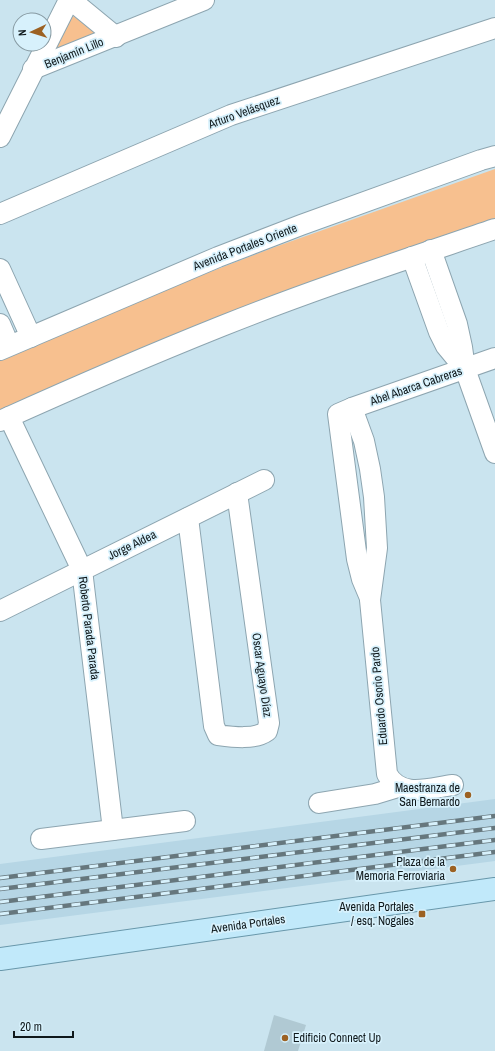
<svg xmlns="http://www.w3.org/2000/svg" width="495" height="1051" viewBox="0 0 495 1051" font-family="'Archivo Narrow',sans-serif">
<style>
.built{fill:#b6d6e5}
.green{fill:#f7c08f}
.building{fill:#b0c9d3}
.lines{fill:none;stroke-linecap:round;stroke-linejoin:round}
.minor-casing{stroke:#8da5b0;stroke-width:22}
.major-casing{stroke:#6897aa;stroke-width:24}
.minor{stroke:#fff;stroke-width:20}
.major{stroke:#c1e9fa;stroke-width:22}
.rail-casing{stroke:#66777d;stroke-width:4.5}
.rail{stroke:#d7f1fc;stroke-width:3;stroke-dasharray:9;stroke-linecap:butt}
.poi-dot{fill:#9c6122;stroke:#d7f1fc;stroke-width:1.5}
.labels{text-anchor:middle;stroke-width:3.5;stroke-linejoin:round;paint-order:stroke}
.street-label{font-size:12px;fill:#0f181b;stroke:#d7f1fc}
.poi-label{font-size:12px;fill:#0f181b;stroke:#d7f1fc;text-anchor:end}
</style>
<rect width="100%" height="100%" fill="#cae4ef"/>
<!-- built -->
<polygon class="built" points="495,799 495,861 0,925 0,864"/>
<!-- green -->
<g class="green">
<polygon points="73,16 101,35 50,55"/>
<polygon points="495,169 495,224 0,417 0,359 184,282 275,247"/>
</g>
<!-- building -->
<polygon class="building" points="274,1015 306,1025 298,1051 264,1051"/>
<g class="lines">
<!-- minor casing -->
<g class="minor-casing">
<g id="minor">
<polyline points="71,0 116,37"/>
<polyline points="33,69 204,0"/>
<polyline points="0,137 69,0"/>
<polyline points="0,214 231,115 495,28"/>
<polyline points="431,250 457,324 462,347 465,369 495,453"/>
<polyline points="412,257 439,332 446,346 465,369"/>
<polyline points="0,269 31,337"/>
<polyline points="0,324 9,345"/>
<polyline points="0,350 218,257 301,225 481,160 495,156"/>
<path d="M352,408L364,441L370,469L374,497L377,548L370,600L387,774C401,799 429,788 453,785"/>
<polyline points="9,417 82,570 113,830"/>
<path d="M0,421C73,388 147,356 222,326C312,290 404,260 495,229"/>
<path d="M188,518L214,726L218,735C233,737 255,740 267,731L269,723L237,493"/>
<polyline points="370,598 362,579 357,559 338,414 352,408 495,358"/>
<polyline points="0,611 264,480"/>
<polyline points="319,803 375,794 398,787"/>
<polyline points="41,839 185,821"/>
</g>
</g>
<!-- major casing -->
<g class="major-casing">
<polyline id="major" points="0,959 495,889"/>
</g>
<!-- minor -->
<use href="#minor" class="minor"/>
<!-- major -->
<use href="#major" class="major"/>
<!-- rail casing -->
<g class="rail-casing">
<g id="rail">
<polyline points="0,878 495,816"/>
<polyline points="0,889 495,828"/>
<polyline points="0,902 495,840"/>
<polyline points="0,914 495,852"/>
</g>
</g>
<!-- rail -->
<use href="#rail" class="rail"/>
</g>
<!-- markers -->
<g class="poi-dot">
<circle cx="468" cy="795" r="4"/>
<circle cx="453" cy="869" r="4"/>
<rect x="418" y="910" width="8" height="8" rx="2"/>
<circle cx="285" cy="1038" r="4"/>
</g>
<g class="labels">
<!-- street labels -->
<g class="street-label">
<text transform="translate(74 53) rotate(-22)" y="4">Benjamín Lillo</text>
<text transform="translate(244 112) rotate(-20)" y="4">Arturo Velásquez</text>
<text transform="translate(245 247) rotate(-21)" y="4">Avenida Portales Oriente</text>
<text transform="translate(416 386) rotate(-19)" y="4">Abel Abarca Cabreras</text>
<text transform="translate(132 545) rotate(-26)" y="4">Jorge Aldea</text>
<text transform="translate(89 628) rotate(83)" y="4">Roberto Parada Parada</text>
<text transform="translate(262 675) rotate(82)" y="4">Oscar Aguayo Díaz</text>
<text transform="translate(379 696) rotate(-95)" y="4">Eduardo Osorio Pardo</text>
<text transform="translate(248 924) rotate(-8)" y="4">Avenida Portales</text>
</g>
<!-- poi labels -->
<g class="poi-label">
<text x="460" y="792">Maestranza de<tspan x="460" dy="14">San Bernardo</tspan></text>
<text x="445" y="866">Plaza de la<tspan x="445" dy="14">Memoria Ferroviaria</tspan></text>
<text x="414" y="911">Avenida Portales<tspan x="414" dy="14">/ esq. Nogales</tspan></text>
<text x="293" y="1042" text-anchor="start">Edificio Connect Up</text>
</g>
</g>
<!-- north arrow -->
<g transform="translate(32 32) rotate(266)"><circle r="19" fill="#d7f1fc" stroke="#879aa2"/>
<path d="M0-3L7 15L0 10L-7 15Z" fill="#9c6122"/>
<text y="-6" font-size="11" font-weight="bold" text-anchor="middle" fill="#0f181b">N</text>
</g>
<!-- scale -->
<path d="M14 1031v6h59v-6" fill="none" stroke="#0f181b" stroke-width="2"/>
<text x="20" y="1031" font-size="12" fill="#0f181b" stroke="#d7f1fc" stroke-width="3" paint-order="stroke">20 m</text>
</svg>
